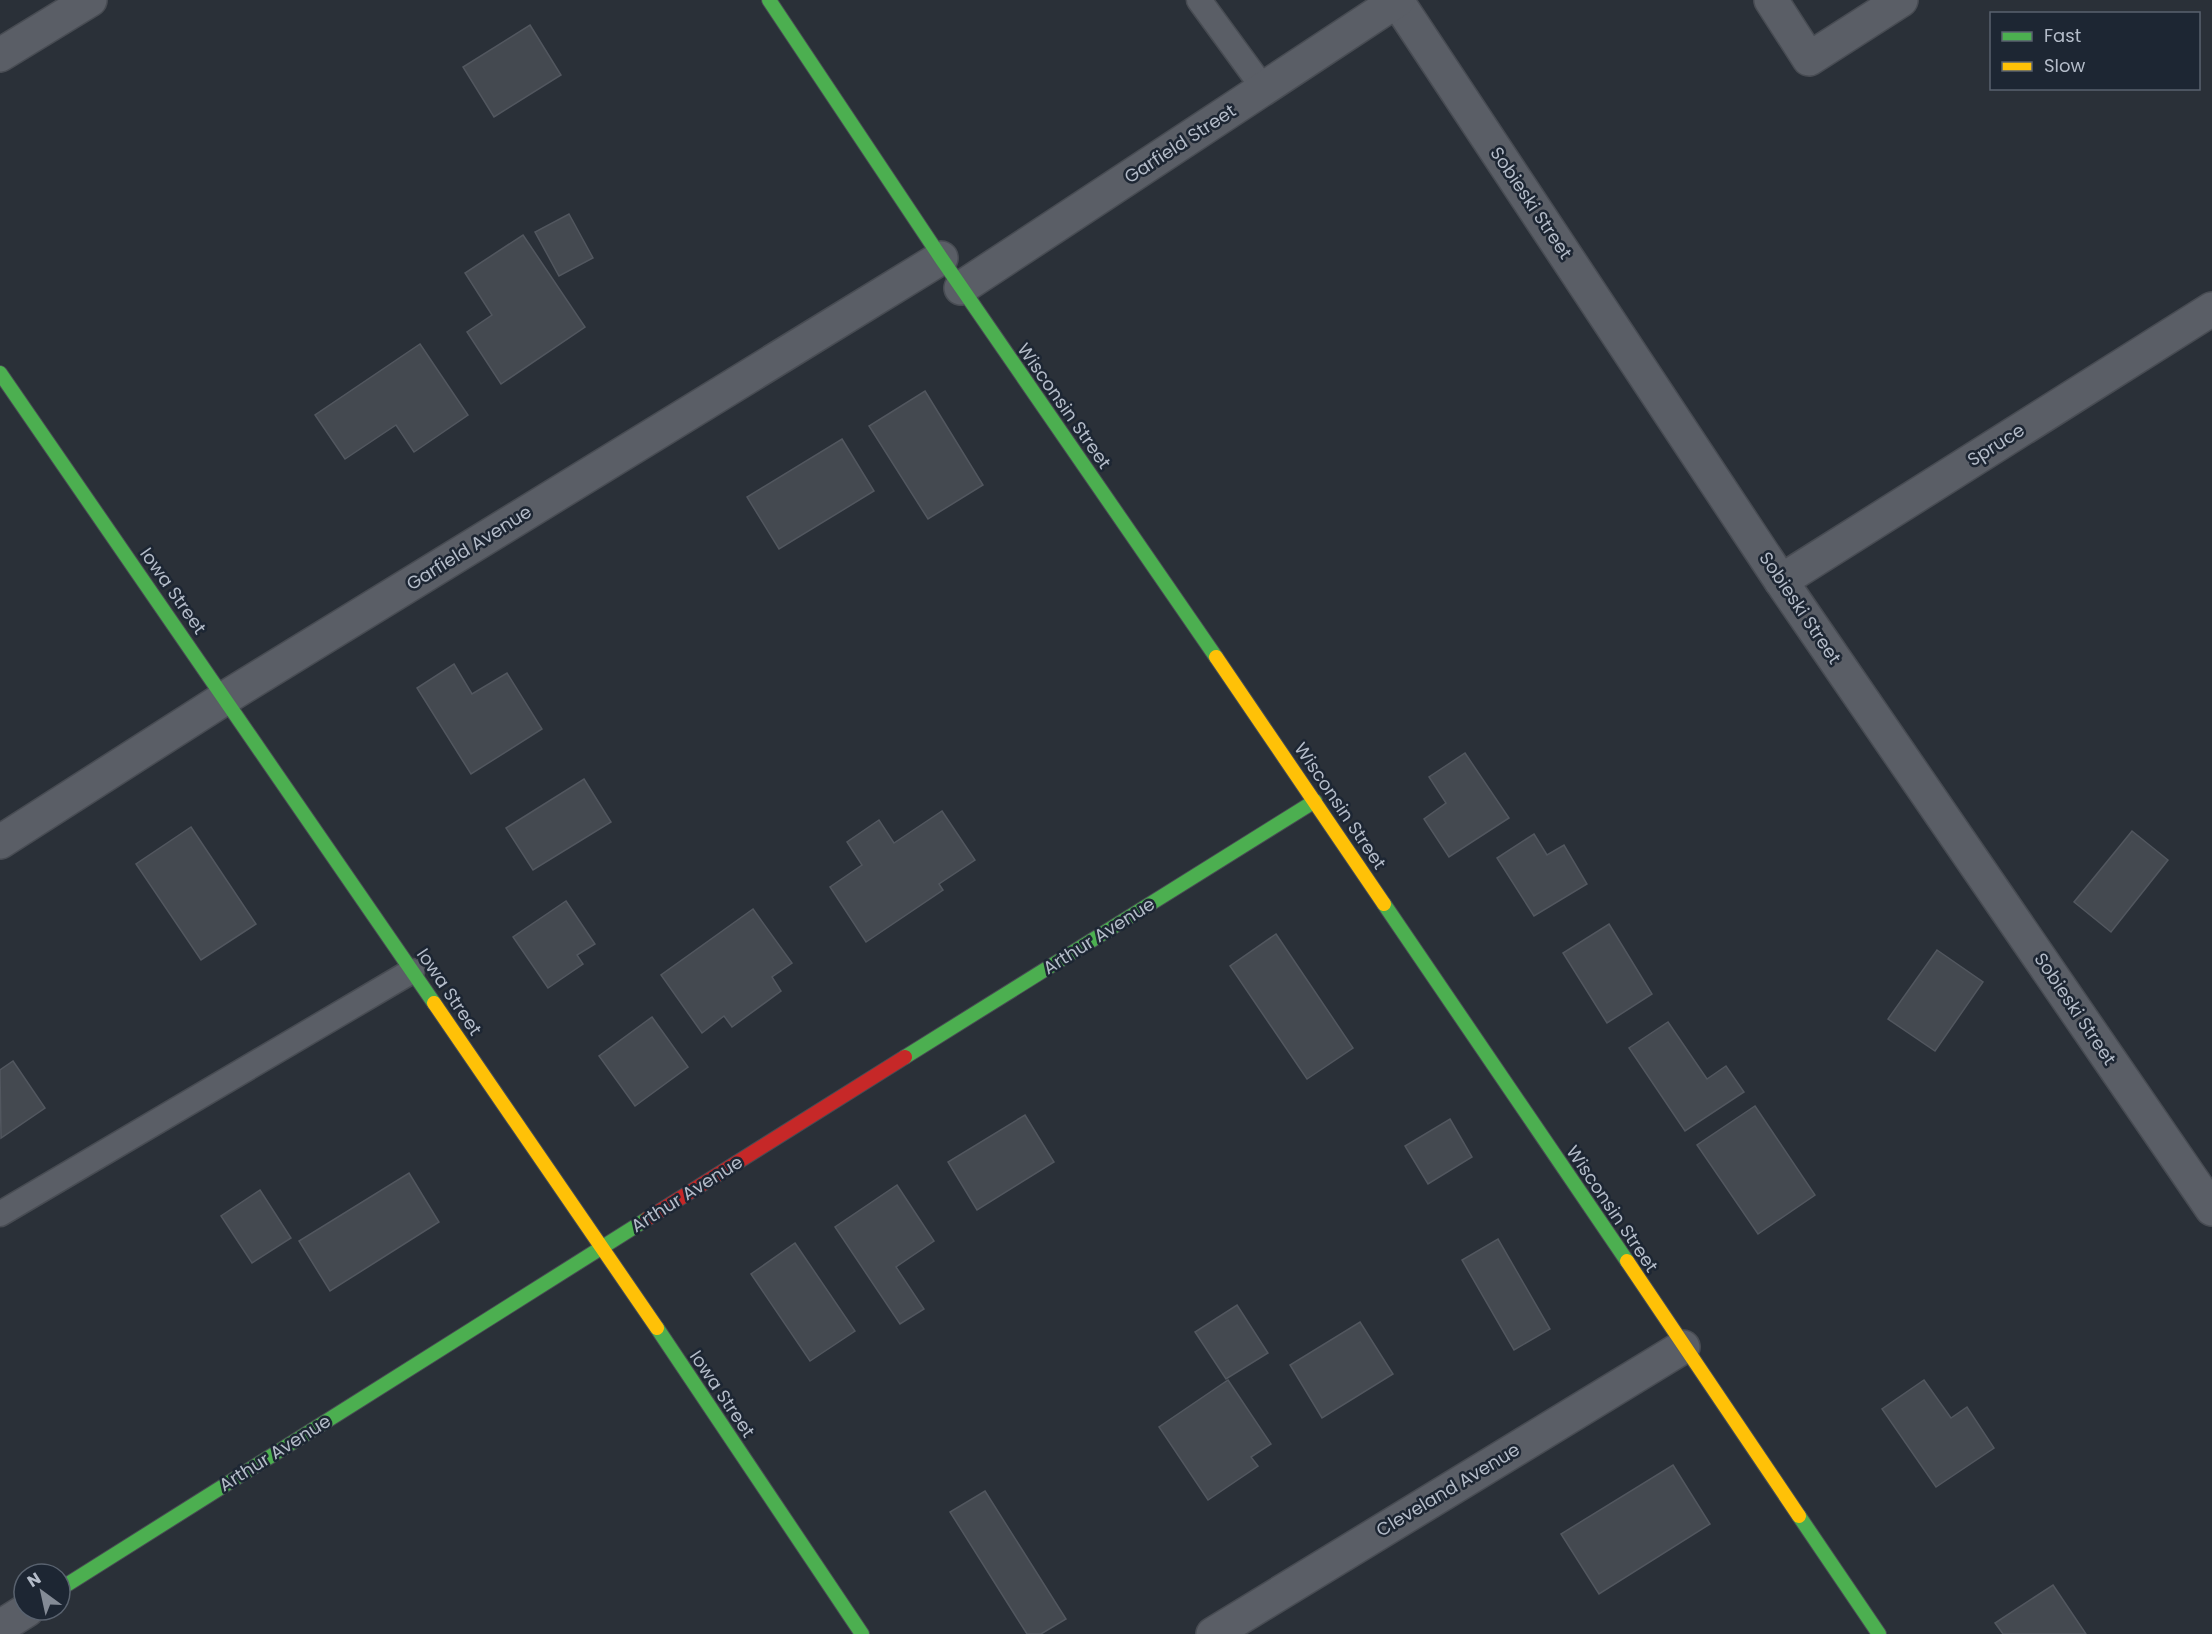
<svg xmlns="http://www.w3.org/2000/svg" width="2212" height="1634" viewBox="0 0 2212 1634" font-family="Poppins,sans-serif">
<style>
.building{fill:#444950;stroke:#52575f;stroke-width:1.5}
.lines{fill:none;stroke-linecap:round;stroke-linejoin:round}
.lane-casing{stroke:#484c53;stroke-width:27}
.street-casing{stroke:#484c53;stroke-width:36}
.fast-casing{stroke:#484c53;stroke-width:16}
.slow-casing{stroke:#484c53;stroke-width:16}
.jam-casing{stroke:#484c53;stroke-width:16}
.lane{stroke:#5a5e66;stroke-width:24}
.street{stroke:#5a5e66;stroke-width:33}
.fast{stroke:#4caf50;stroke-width:14}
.slow{stroke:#ffc107;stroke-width:14}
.jam{stroke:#c62828;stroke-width:14}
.labels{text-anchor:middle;stroke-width:5;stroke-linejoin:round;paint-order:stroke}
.street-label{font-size:18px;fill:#b4bcc9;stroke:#1d2633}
</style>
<rect width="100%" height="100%" fill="#2a3038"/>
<!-- building -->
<g class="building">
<polygon points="530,25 561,75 494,117 463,67"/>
<polygon points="569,214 593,258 559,276 535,232"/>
<polygon points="523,235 585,327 501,384 467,332 492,315 465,273"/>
<polygon points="420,344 468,415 414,452 396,425 345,459 315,415"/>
<polygon points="925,391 983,485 928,519 869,426"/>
<polygon points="842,439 874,491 779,549 747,497"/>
<polygon points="454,664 472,694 507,673 542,729 471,774 417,688"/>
<polygon points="1465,753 1509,818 1449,857 1424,819 1446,803 1429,777"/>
<polygon points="584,779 611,822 533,870 506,828"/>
<polygon points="942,811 975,860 939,884 943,890 866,942 830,887 862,865 847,842 879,820 894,843"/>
<polygon points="191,827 256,924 201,960 136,864"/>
<polygon points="2132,831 2168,860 2111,932 2074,902"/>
<polygon points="1534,834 1547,855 1564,845 1587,884 1534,916 1497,858"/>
<polygon points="566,901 595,944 577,955 583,964 548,988 513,937"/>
<polygon points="753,909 792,963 772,977 781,991 732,1027 724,1016 702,1033 661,975"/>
<polygon points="1609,924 1652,994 1607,1023 1563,953"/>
<polygon points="1276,934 1353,1048 1307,1079 1230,966"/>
<polygon points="1937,950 1983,982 1935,1051 1888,1019"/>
<polygon points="652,1017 688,1067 635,1106 599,1056"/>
<polygon points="1668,1022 1707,1079 1726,1066 1744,1092 1685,1131 1629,1048"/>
<polygon points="13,1061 45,1108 1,1138 0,1070"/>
<polygon points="1755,1106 1815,1195 1758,1234 1697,1145"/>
<polygon points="1025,1115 1054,1162 977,1210 948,1162"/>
<polygon points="1450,1119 1472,1157 1428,1184 1405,1146"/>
<polygon points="409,1173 439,1222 330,1291 299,1241"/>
<polygon points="897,1185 934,1241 896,1267 924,1309 900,1324 835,1227"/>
<polygon points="260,1190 291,1238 252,1263 221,1216"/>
<polygon points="1498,1239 1550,1329 1514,1350 1462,1260"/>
<polygon points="795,1243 855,1331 810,1361 751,1274"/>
<polygon points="1237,1305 1268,1353 1226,1379 1195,1332"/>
<polygon points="1360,1322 1393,1374 1322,1418 1290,1365"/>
<polygon points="1228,1380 1271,1444 1251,1457 1258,1466 1208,1500 1159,1427"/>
<polygon points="1924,1380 1951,1418 1967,1407 1994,1448 1936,1487 1882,1409"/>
<polygon points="1673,1465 1710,1524 1599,1594 1561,1534"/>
<polygon points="985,1491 1066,1619 1041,1634 1027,1634 950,1512"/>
<polygon points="2053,1585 2086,1634 2003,1634 1995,1623"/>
</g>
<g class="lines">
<!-- lane casing -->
<g class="lane-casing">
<g id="lane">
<polyline points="1199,0 1264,89"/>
<polyline points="0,1214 412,971"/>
</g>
</g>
<!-- street casing -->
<g class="street-casing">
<g id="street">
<polyline points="1771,0 1809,59 1901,0"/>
<polyline points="1397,1 1781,581 2212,1209"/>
<polyline points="0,55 90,0"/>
<polyline points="961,288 1398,0"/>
<polyline points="1781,581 2212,309"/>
<polyline points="0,842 225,698 941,258"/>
<polyline points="0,1627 27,1610"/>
<polyline points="1213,1634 1683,1347"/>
</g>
</g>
<!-- fast casing -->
<g class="fast-casing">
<g id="fast">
<polyline points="769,0 941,258 1216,657"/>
<polyline points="0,373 434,1003"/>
<polyline points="1384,904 1627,1261"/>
<polyline points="905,1057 1315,801"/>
<polyline points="657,1328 862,1634"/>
<polyline points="1799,1516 1879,1634"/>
<polyline points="60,1589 647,1219"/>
</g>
</g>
<!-- slow casing -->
<g class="slow-casing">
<g id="slow">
<polyline points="1216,657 1384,904"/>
<polyline points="434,1003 657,1328"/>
<polyline points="1627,1261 1799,1516"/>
</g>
</g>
<!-- jam casing -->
<g class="jam-casing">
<polyline id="jam" points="647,1219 905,1057"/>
</g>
<!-- lane -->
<use href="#lane" class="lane"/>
<!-- street -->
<use href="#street" class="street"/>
<!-- fast -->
<use href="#fast" class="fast"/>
<!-- slow -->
<use href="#slow" class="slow"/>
<!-- jam -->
<use href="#jam" class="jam"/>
</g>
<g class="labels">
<!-- street labels -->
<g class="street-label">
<text transform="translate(1180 144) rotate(-33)" y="6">Garfield Street</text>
<text transform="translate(1531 203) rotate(56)" y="6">Sobieski Street</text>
<text transform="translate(1064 406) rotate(55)" y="6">Wisconsin Street</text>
<text transform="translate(1996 445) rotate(-32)" y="6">Spruce</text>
<text transform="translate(469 548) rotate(-32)" y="6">Garfield Avenue</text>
<text transform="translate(173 591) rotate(55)" y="6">Iowa Street</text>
<text transform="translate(1800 608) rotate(56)" y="6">Sobieski Street</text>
<text transform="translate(1340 806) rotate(56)" y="6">Wisconsin Street</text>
<text transform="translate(1099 936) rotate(-32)" y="6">Arthur Avenue</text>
<text transform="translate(449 992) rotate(56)" y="6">Iowa Street</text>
<text transform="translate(2075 1009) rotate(56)" y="6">Sobieski Street</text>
<text transform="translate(687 1194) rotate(-32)" y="6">Arthur Avenue</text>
<text transform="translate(1612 1209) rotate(56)" y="6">Wisconsin Street</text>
<text transform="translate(722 1394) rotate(56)" y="6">Iowa Street</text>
<text transform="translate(275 1453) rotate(-32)" y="6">Arthur Avenue</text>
<text transform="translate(1448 1490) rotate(-31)" y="6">Cleveland Avenue</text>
</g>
</g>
<!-- legend -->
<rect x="1990" y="12" width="210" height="78" fill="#1d2633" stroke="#59626f" stroke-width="1.5"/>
<rect x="2002" y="32" width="30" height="9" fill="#4caf50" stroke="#59626f" stroke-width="1.5"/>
<text x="2044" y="42" font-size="18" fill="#b4bcc9">Fast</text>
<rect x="2002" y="62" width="30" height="9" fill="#ffc107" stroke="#59626f" stroke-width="1.5"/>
<text x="2044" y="72" font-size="18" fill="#b4bcc9">Slow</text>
<!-- north arrow -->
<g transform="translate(42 1592) rotate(327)"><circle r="28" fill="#1d2633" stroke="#59626f" stroke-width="1.5"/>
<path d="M0-4.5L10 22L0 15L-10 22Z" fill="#848b96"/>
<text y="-9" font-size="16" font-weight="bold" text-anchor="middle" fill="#b4bcc9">N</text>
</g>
</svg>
